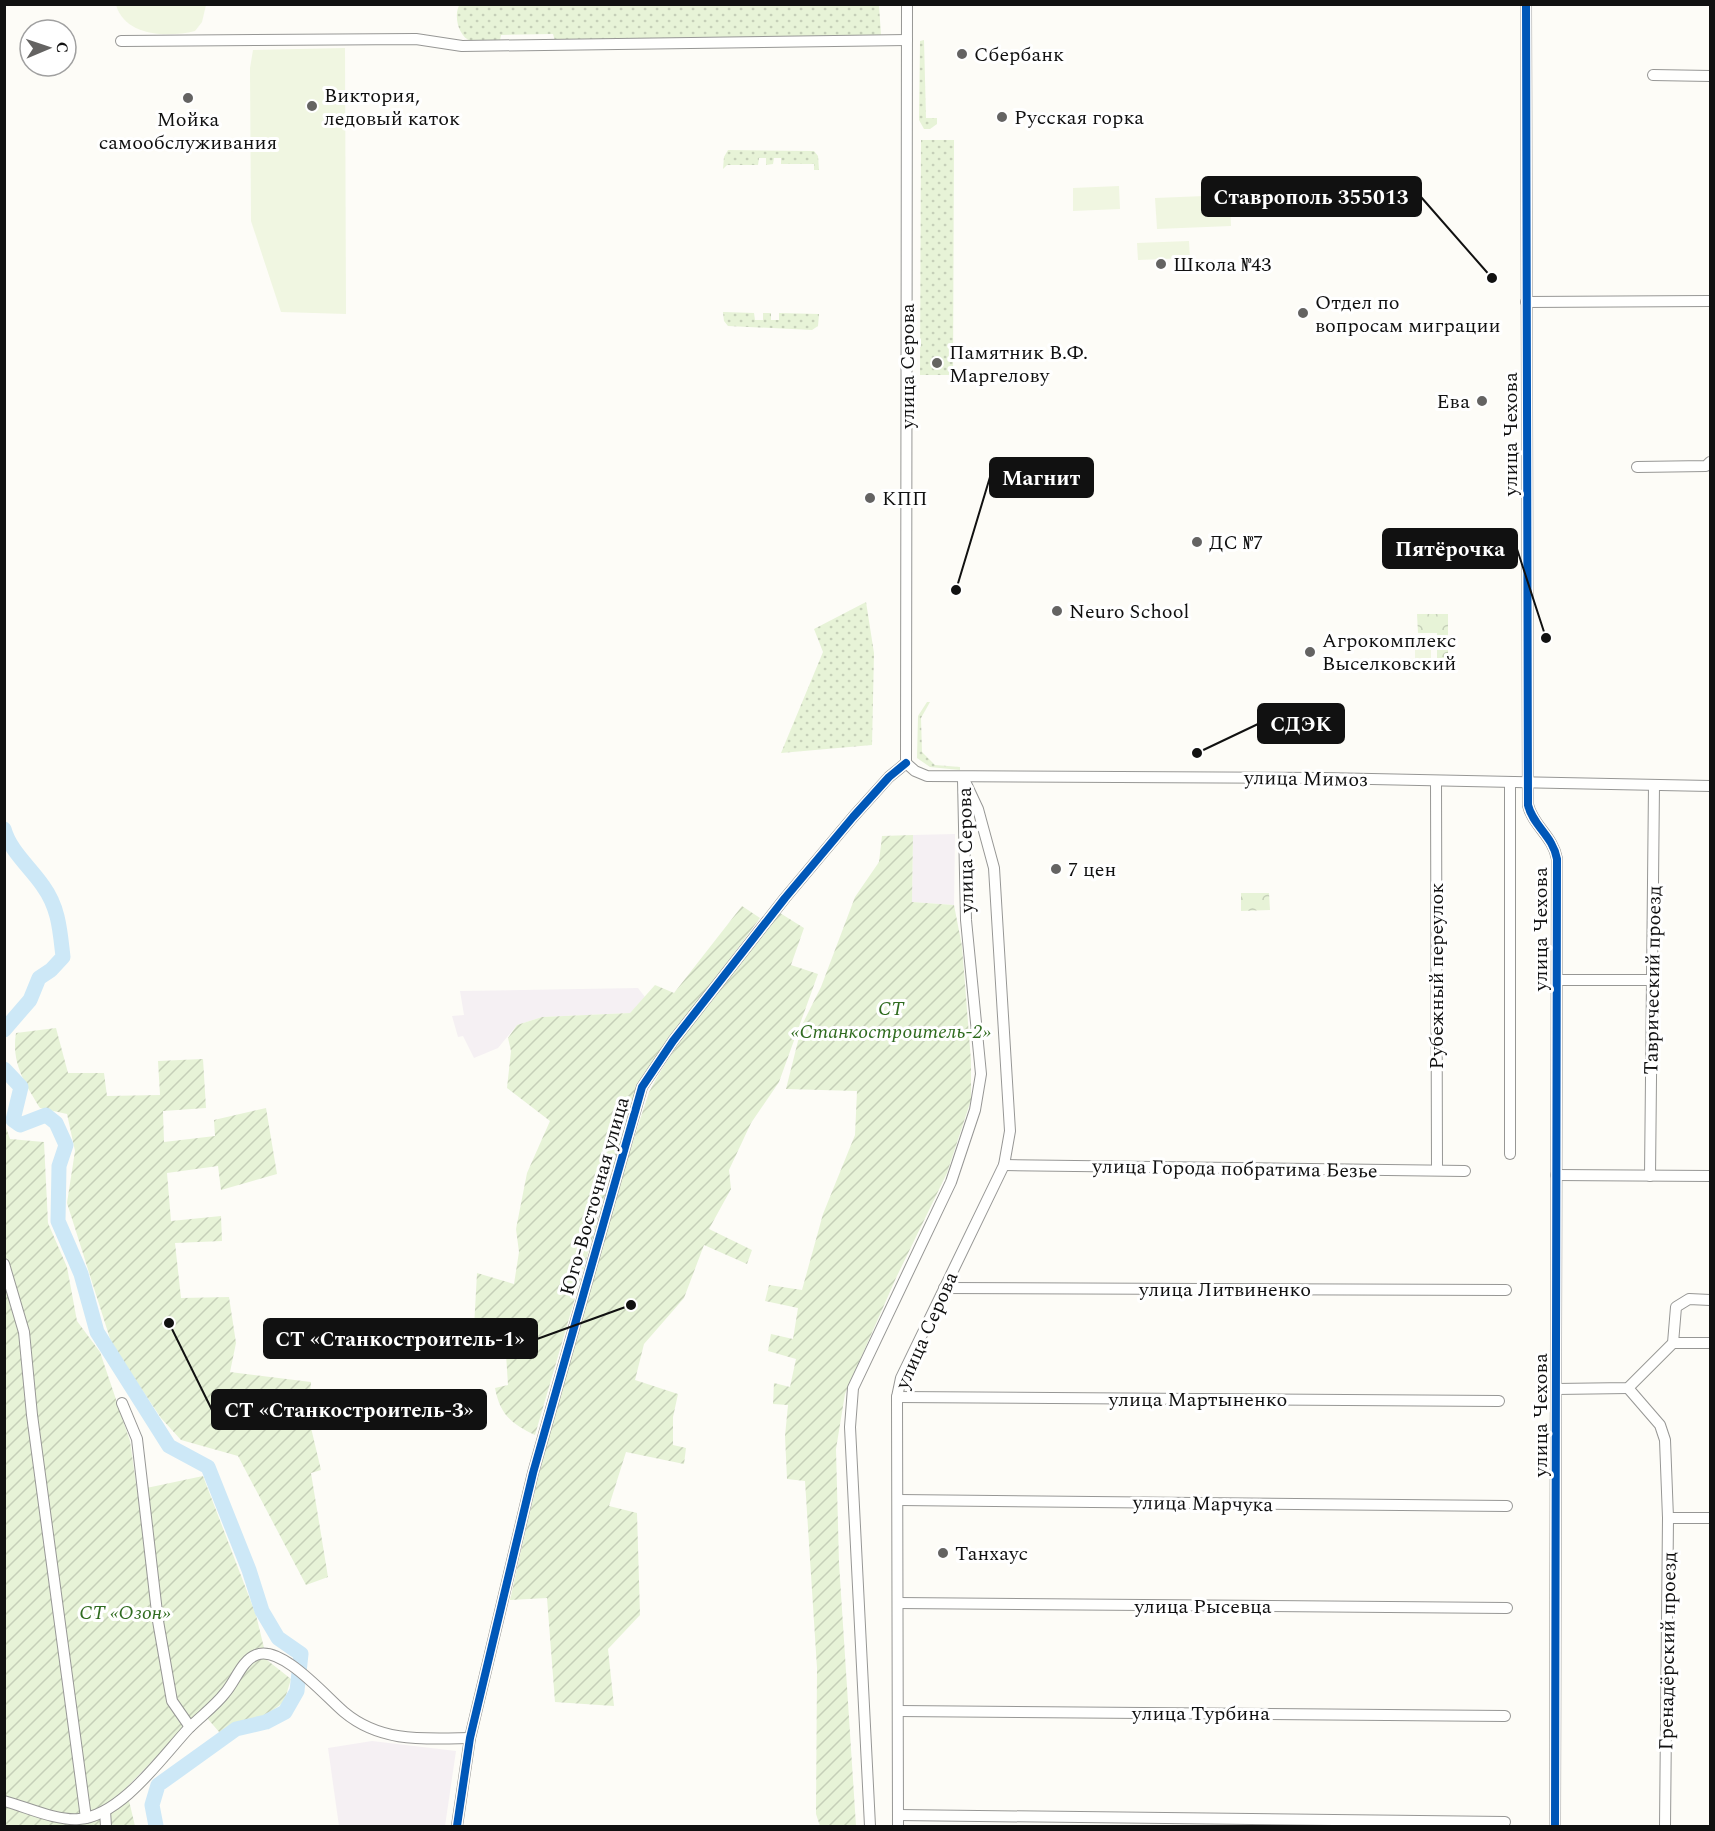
<svg xmlns="http://www.w3.org/2000/svg" width="1715" height="1831" viewBox="0 0 1715 1831" font-family="Spectral,serif">
<style>
.industrial{fill:#f5f0f3}
.grass{fill:url(#grass-dots)}
.park{fill:url(#park-crowns)}
.garden{fill:url(#garden-furrows)}
.pitch{fill:#f0f6e1}
.lines{fill:none;stroke-linecap:round;stroke-linejoin:round}
.river{stroke:#cde8f7;stroke-width:15}
.minor-casing{stroke:#979795;stroke-width:12}
.minor{stroke:#fffffe;stroke-width:10}
.cycleway-casing{stroke:#fff;stroke-width:11}
.cycleway{stroke:#0057b8;stroke-width:8}
.poi-dot{fill:#646362;stroke:#fff;stroke-width:2}
.labels{text-anchor:middle;stroke-width:6;stroke-linejoin:round;paint-order:stroke}
.poi-label{font-size:20px;fill:#111;stroke:#fff;text-anchor:start}
.street-label{font-size:20px;fill:#111;stroke:#fff}
.park-label{font-size:20px;font-style:italic;fill:#2f6b1f;stroke:#fff}
.leader{fill:none;stroke:#111;stroke-width:2}
.callout-dot{fill:#111;stroke:#fff;stroke-width:2}
.callout{fill:#111;stroke:#111;stroke-width:2}
.callout-label{font-size:21px;text-anchor:middle;font-weight:bold;fill:#fff}
</style>
<defs>
<pattern id="grass-dots" width="8" height="8" patternUnits="userSpaceOnUse" patternTransform="scale(1.5)"><rect width="8" height="8" fill="#e7f3d7"/><path d="M2 2h.1M6 6h.1" fill="none" stroke="#c5cfb8" stroke-width="1.8" stroke-linecap="round"/></pattern>
<pattern id="park-crowns" width="20" height="18" patternUnits="userSpaceOnUse" patternTransform="scale(1.5)"><rect width="20" height="18" fill="#e7f3d7"/><path d="M2 6a3 3 0 1 1 6 0M12 15a3 3 0 1 1 6 0" fill="none" stroke="#c5cfb8"/></pattern>
<pattern id="garden-furrows" width="10" height="10" patternUnits="userSpaceOnUse" patternTransform="scale(1.5)"><rect width="10" height="10" fill="#e7f3d7"/><path d="M-1 1l2-2M0 10L10 0M9 11l2-2" fill="none" stroke="#c5cfb8"/></pattern>
</defs>
<rect width="100%" height="100%" fill="#fdfcf7"/>
<!-- industrial -->
<g class="industrial">
<polygon points="955,834 954,905 912,902 913,835"/>
<polygon points="638,988 645,997 630,1013 542,1017 517,1025 498,1048 474,1058 463,1036 458,1037 452,1016 464,1015 460,991"/>
<polygon points="372,1741 456,1751 445,1826 339,1826 328,1748"/>
</g>
<!-- grass -->
<g class="grass">
<path d="M460,4L879,5L881,35L555,41L553,34L501,35L500,41C491,41 479,43 471,41C458,37 453,14 460,4Z"/>
<polygon points="924,40 926,118 937,118 937,124 930,129 924,129 919,120 920,41"/>
<polygon points="921,140 954,140 953,375 920,375"/>
<polygon points="728,150 814,151 818,156 819,170 814,170 814,164 781,164 781,158 774,158 773,164 766,165 766,158 759,158 758,165 727,165 723,169 724,157"/>
<polygon points="723,312 754,313 755,320 763,320 763,313 771,313 771,320 779,320 779,313 819,314 818,326 812,330 728,326 724,321"/>
<polygon points="866,602 874,653 872,745 781,753 823,652 814,629"/>
<polygon points="927,702 930,702 921,718 922,752 935,765 960,767 960,770 930,767 917,758 918,716"/>
</g>
<!-- park -->
<g class="park">
<polygon points="1417,614 1448,614 1448,669 1437,669 1437,633 1418,633"/>
<polygon points="1241,893 1269,893 1270,910 1241,911"/>
</g>
<!-- garden -->
<g class="garden">
<polygon points="913,835 912,902 954,905 962,946 971,1061 971,1100 947,1173 896,1278 845,1394 836,1449 839,1563 856,1826 820,1826 816,1814 817,1668 805,1481 787,1479 785,1436 788,1405 773,1404 774,1383 790,1387 796,1359 768,1351 771,1334 793,1339 798,1308 765,1301 769,1285 802,1290 823,1214 855,1135 857,1091 786,1089 802,1025 821,987 855,897 879,862 882,836"/>
<path d="M742,906L760,918L684,1021L673,1033L637,1086L535,1435C512,1424 500,1415 495,1388L508,1385L506,1354L474,1328L477,1273L514,1284L519,1252L516,1229L527,1173L550,1121L507,1088L511,1051L508,1038L517,1025L542,1017L630,1013L655,985L674,993Z"/>
<path d="M780,913L804,928L791,965L818,974L779,1082L751,1123L729,1170L731,1189L709,1229L752,1250L747,1264L704,1245L684,1298L644,1344L635,1380L678,1394L673,1417V1445L686,1448L684,1464L626,1452L609,1506L637,1513L640,1615L608,1649L614,1706L555,1702L547,1598L510,1600C547,1429 594,1259 649,1092C680,1032 738,967 780,913Z"/>
<path d="M56,1028L68,1073H104L107,1096L160,1095L158,1061L203,1059L206,1108L163,1111L164,1142L215,1136L214,1120L266,1108L277,1174L221,1190L218,1166L167,1173L171,1221L221,1216L222,1241L175,1243L181,1298L229,1297L236,1343L230,1372L311,1382L308,1415L321,1470L311,1473L328,1577L306,1585L238,1456L181,1440L161,1418L112,1345L67,1203L75,1151L67,1114L40,1108C25,1083 11,1063 16,1033Z"/>
<polygon points="4,1122 10,1139 44,1142 48,1223 67,1267 77,1321 100,1352 130,1441 137,1490 203,1476 256,1615 267,1660 291,1679 284,1702 265,1716 220,1733 201,1711 126,1788 135,1826 5,1826"/>
</g>
<!-- pitch -->
<g class="pitch">
<path d="M116,5V4L206,5L202,22L195,31C167,38 125,36 116,5Z"/>
<polygon points="345,48 346,314 281,312 251,221 250,68 253,50"/>
<polygon points="1119,186 1120,209 1073,211 1073,188"/>
<polygon points="1230,195 1231,226 1157,229 1155,198"/>
<polygon points="1189,241 1190,258 1138,260 1137,243"/>
<polygon points="1415,636 1431,636 1431,669 1415,668"/>
</g>
<g class="lines">
<!-- river -->
<g class="river">
<path d="M4,829C10,851 30,867 43,886C59,908 60,931 63,957L51,970L39,978L30,1000L4,1030"/>
<polyline points="4,1069 21,1087 13,1120 20,1125 46,1115 56,1123 66,1145 59,1166 58,1221 81,1274 97,1332 169,1446 208,1467 249,1570 262,1611 278,1638 301,1654 297,1691 285,1712 266,1722 236,1729 158,1785 152,1805 156,1826"/>
</g>
<!-- minor casing -->
<g class="minor-casing">
<g id="minor">
<path d="M1526,4L1528,805C1533,826 1553,836 1557,859L1555,1826"/>
<polyline points="121,41 416,39 462,46 907,40"/>
<polyline points="1653,75 1710,76"/>
<polyline points="1526,302 1710,301"/>
<polyline points="1637,467 1706,466 1710,462"/>
<polyline points="906,763 915,771 927,776 1324,778 1710,786"/>
<polyline points="906,763 907,4"/>
<polyline points="1436,781 1437,1170"/>
<polyline points="1557,980 1652,980"/>
<polyline points="1510,1154 1510,782"/>
<polyline points="1004,1165 1465,1171"/>
<polyline points="1556,1175 1710,1176"/>
<polyline points="1650,1176 1654,785"/>
<polyline points="4,1264 24,1332 32,1415 86,1818"/>
<polyline points="944,1288 1506,1290"/>
<polyline points="1673,1343 1710,1343"/>
<polyline points="1628,1388 1660,1425 1665,1440 1668,1518"/>
<polyline points="1556,1389 1628,1388 1673,1343 1676,1307 1689,1299 1710,1300"/>
<polyline points="897,1397 1499,1401"/>
<polyline points="122,1403 137,1439 158,1621 172,1701 190,1727"/>
<polyline points="899,1500 1507,1506"/>
<polyline points="898,1603 1507,1608"/>
<polyline points="898,1711 1505,1716"/>
<path d="M4,1801C27,1807 56,1821 79,1819C121,1816 162,1757 189,1728C201,1716 215,1706 225,1693C235,1682 242,1660 256,1655C281,1644 326,1697 344,1712C381,1743 425,1739 470,1738"/>
<polyline points="105,1811 106,1826"/>
<polyline points="898,1815 1505,1822"/>
<polyline points="457,1826 470,1738 533,1473 642,1087 673,1041 785,898 853,817 889,777 906,763"/>
<polyline points="870,1826 850,1427 853,1388 951,1182 975,1110 981,1074 966,920 963,780"/>
<polyline points="898,1826 897,1397 901,1378 1004,1165 1010,1131 994,868 978,809 963,777"/>
<polyline points="1665,1826 1668,1518 1710,1518"/>
</g>
</g>
<!-- minor -->
<use href="#minor" class="minor"/>
<!-- cycleway casing -->
<g class="cycleway-casing">
<g id="cycleway">
<path d="M1526,4L1528,805C1533,826 1553,836 1557,859L1555,1826"/>
<polyline points="457,1826 470,1738 533,1473 642,1087 673,1041 785,898 853,817 889,777 906,763"/>
</g>
</g>
<!-- cycleway -->
<use href="#cycleway" class="cycleway"/>
</g>
<!-- markers -->
<g class="poi-dot">
<circle cx="962" cy="54" r="6"/>
<circle cx="188" cy="98" r="6"/>
<circle cx="312" cy="106" r="6"/>
<circle cx="1002" cy="117" r="6"/>
<circle cx="1161" cy="264" r="6"/>
<circle cx="1303" cy="313" r="6"/>
<circle cx="937" cy="363" r="6"/>
<circle cx="1482" cy="401" r="6"/>
<circle cx="870" cy="498" r="6"/>
<circle cx="1197" cy="542" r="6"/>
<circle cx="1057" cy="611" r="6"/>
<circle cx="1310" cy="652" r="6"/>
<circle cx="1056" cy="869" r="6"/>
<circle cx="943" cy="1553" r="6"/>
</g>
<g class="labels">
<!-- poi labels -->
<g class="poi-label">
<text x="974" y="61">Сбербанк</text>
<text x="324" y="102">Виктория,<tspan x="324" dy="23">ледовый каток</tspan></text>
<text x="1014" y="124">Русская горка</text>
<text x="188" y="126" text-anchor="middle">Мойка<tspan x="188" dy="23">самообслуживания</tspan></text>
<text x="1173" y="271">Школа №43</text>
<text x="1315" y="309">Отдел по<tspan x="1315" dy="23">вопросам миграции</tspan></text>
<text x="949" y="359">Памятник В.Ф.<tspan x="949" dy="23">Маргелову</tspan></text>
<text x="1470" y="408" text-anchor="end">Ева</text>
<text x="882" y="505">КПП</text>
<text x="1209" y="549">ДС №7</text>
<text x="1069" y="618">Neuro School</text>
<text x="1322" y="647">Агрокомплекс<tspan x="1322" dy="23">Выселковский</tspan></text>
<text x="1068" y="876">7 цен</text>
<text x="955" y="1560">Танхаус</text>
</g>
<!-- street labels -->
<g class="street-label">
<text transform="translate(907 366) rotate(-90)" y="7">улица Серова</text>
<text transform="translate(1510 434) rotate(-90)" y="7">улица Чехова</text>
<text transform="translate(1306 778) rotate(1)" y="7">улица Мимоз</text>
<text transform="translate(965 850) rotate(-91)" y="7">улица Серова</text>
<text transform="translate(1540 929) rotate(-90)" y="7">улица Чехова</text>
<text transform="translate(1436 976) rotate(-90)" y="7">Рубежный переулок</text>
<text transform="translate(1652 980) rotate(-89)" y="7">Таврический проезд</text>
<text transform="translate(1235 1168) rotate(1)" y="7">улица Города побратима Безье</text>
<text transform="translate(594 1196) rotate(-74)" y="7">Юго-Восточная улица</text>
<text x="1225" y="1296">улица Литвиненко</text>
<text transform="translate(926 1330) rotate(-66)" y="7">улица Серова</text>
<text x="1198" y="1406">улица Мартыненко</text>
<text transform="translate(1540 1415) rotate(-90)" y="7">улица Чехова</text>
<text transform="translate(1203 1503) rotate(1)" y="7">улица Марчука</text>
<text x="1203" y="1613">улица Рысевца</text>
<text transform="translate(1667 1651) rotate(-89)" y="7">Гренадёрский проезд</text>
<text x="1201" y="1720">улица Турбина</text>
</g>
<!-- park labels -->
<g class="park-label">
<text x="891" y="1015">СТ<tspan x="891" dy="23">«Станкостроитель-2»</tspan></text>
<text x="125" y="1619">СТ «Озон»</text>
</g>
</g>
<!-- callouts -->
<path class="leader" d="M1492 278L1421 197M956 590L990 477M1546 638L1517 549M1197 753L1258 724M631 1305L537 1339M169 1323L212 1410"/>
<g class="callout-dot">
<circle cx="1492" cy="278" r="6"/>
<circle cx="956" cy="590" r="6"/>
<circle cx="1546" cy="638" r="6"/>
<circle cx="1197" cy="753" r="6"/>
<circle cx="631" cy="1305" r="6"/>
<circle cx="169" cy="1323" r="6"/>
</g>
<g class="callout">
<rect x="1202" y="177" width="219" height="39" rx="6"/>
<rect x="990" y="458" width="103" height="39" rx="6"/>
<rect x="1383" y="529" width="134" height="39" rx="6"/>
<rect x="1258" y="704" width="86" height="39" rx="6"/>
<rect x="264" y="1319" width="273" height="39" rx="6"/>
<rect x="212" y="1390" width="274" height="39" rx="6"/>
</g>
<g class="callout-label">
<text x="1311" y="204">Ставрополь 355013</text>
<text x="1041" y="485">Магнит</text>
<text x="1450" y="556">Пятёрочка</text>
<text x="1301" y="731">СДЭК</text>
<text x="400" y="1346">СТ «Станкостроитель-1»</text>
<text x="349" y="1417">СТ «Станкостроитель-3»</text>
</g>
<!-- border -->
<rect width="1715" height="1831" fill="none" stroke="#111111" stroke-width="12"/>
<!-- north arrow -->
<g transform="translate(48 48) rotate(88)"><circle r="28" fill="#ffffff" stroke="#a0a0a0" stroke-width="1.5"/>
<path d="M0-4.5L10 22L0 15L-10 22Z" fill="#646362"/>
<text y="-9" font-size="16" font-weight="bold" text-anchor="middle" fill="#111111">С</text>
</g>
</svg>
